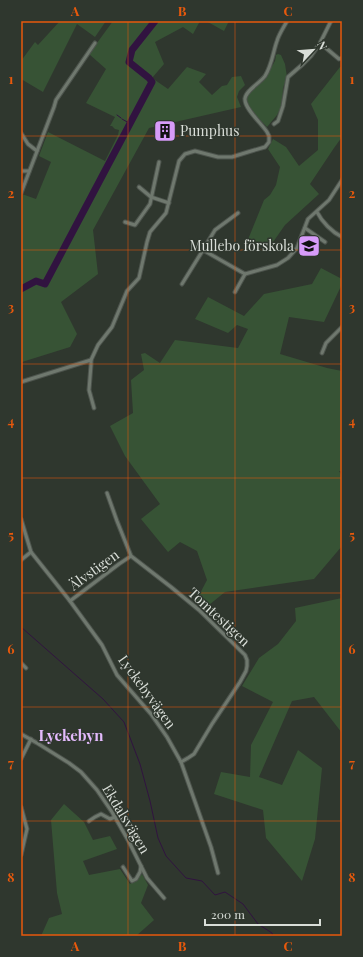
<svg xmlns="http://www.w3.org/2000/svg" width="363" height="957" viewBox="0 0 363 957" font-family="'Playfair Display',serif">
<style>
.green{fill:#375335}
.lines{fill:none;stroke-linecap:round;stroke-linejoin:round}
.stream{stroke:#311340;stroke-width:1}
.river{stroke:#311340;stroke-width:7}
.street-casing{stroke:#4d544d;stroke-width:5}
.street{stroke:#6f786e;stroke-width:3}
.grid{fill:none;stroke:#e8590c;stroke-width:1;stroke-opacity:0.55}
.labels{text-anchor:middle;stroke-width:3;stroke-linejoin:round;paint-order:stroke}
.poi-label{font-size:14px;fill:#d9ded8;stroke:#2f372e;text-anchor:start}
.street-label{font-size:14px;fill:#d9ded8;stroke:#2f372e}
.neighbourhood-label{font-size:15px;font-weight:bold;fill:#e3bafc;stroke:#2f372e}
.neatline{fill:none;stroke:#e8590c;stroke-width:1.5}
.grid-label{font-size:13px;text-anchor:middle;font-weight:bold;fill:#e8590c}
</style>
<rect width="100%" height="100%" fill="#2f372e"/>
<!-- green -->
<g class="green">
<polygon points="60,21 106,21 95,37 77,24 43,92 21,79 21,61 35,42 38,45"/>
<polygon points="113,21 200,21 193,34 183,27 155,42 164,64 152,78 168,89 187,67 206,74 199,82 212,95 222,86 227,85 232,77 241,76 245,85 239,91 237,97 241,107 149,128 93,230 98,274 61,302 77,334 70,347 22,362 21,364 21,198 22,194 36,199 51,162 39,156 48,132 105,161 118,135 119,130 115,129 112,126 110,126 115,117 86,103 106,69 89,54"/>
<polygon points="206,21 229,21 224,31"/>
<path d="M278,54L281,55L285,64L287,77L283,88L282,106L277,115L267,127C259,118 245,108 247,95L263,81L275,61L276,55Z"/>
<polygon points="340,67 342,67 342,137 334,148 310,184 319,194 285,225 271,245 247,242 264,200 270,195 276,185 280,167 268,149 273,139 286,147 299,166 318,150 318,120 311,104"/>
<polygon points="321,268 342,279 342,284 324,322 289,317 280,354 327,368 342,371 342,471 339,471 342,476 342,546 314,579 225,592 209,605 195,603 207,580 197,551 180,542 168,552 141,519 160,504 125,456 110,426 133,413 131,380 144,370 141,354 145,353 160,363 175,340 238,348 248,329 237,325 228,333 195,319 208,297 244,316 264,294 312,284"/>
<polygon points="342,598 342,733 314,697 292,701 259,777 282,785 298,750 322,768 315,839 302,881 266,838 263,810 214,794 221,772 250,777 251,745 273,702 242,686 259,658 278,644 296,621 295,608"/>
<polygon points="64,804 84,822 93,840 110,836 117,849 83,861 89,875 120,869 130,884 142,874 148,885 141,903 154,920 136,936 41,936 49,918 62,914 57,893 51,820"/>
</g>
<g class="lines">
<!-- stream -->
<g class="stream">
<polyline points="117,115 121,118"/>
<polyline points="122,119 129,123"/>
<polyline points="21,627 103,699 124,722 140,764 150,801 158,838 166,856 186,878 202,881 215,895 225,892 243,904 258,924 272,933 273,936"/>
</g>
<!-- river -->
<polyline class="river" points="21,289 36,281 45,284 152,82 149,78 129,62 132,50 155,21"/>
<!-- street casing -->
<g class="street-casing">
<g id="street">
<polyline points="320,43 339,59 342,58"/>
<polyline points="274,124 278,121 283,106 288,77 303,64 311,56 320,43 331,21"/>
<polyline points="21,133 28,144 37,151"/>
<polyline points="21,171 29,171"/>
<polyline points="139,187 151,197 169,203"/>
<polyline points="21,193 54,107 56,100 95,43"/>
<path d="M317,212C322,222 332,232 342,237"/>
<polyline points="238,213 215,230 203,250 245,274 277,265 288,258 297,248 308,219 329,200 342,180"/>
<polyline points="125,222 135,225 150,204 159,162"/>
<polyline points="305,228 325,242"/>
<polyline points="182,284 203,250"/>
<polyline points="235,292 245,274"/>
<polyline points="322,353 326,343 342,327"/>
<polyline points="21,382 91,360"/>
<path d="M94,408L89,390L91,365V360L98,345L112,327L127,291L139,278L147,242L150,232L166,213L179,161L185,154L195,151L218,157H232L248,152L265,147L269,142V136L267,132C262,124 244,108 245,99C245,91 260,83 265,76C272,65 273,52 277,41C279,34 284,27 287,21"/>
<polyline points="107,493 117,521 131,556 171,587 199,610 245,655 247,660 247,666 246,671 240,682 212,724 194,754 188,758 181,762"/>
<polyline points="21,519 31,552 70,601 102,645 117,675 151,714 167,737 181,762 211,847 218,873"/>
<polyline points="21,560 31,552"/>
<polyline points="70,601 119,564 131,556"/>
<polyline points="21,663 26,668"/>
<polyline points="21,734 37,743 69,763 81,772 97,790 112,812 128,840 147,878 164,898"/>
<polyline points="21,759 31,739"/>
<polyline points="21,807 27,829 21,855"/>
<polyline points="89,821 95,817 101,814 110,819 115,817"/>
<polyline points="123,867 132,881 136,879 140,872 141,866"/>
</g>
</g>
<!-- street -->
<use href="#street" class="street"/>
</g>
<!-- grid -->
<path class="grid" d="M128,21V936M235,21V936M21,136H342M21,250H342M21,364H342M21,478H342M21,593H342M21,707H342M21,821H342"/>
<!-- icons -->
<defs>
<g id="building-square" transform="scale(1.15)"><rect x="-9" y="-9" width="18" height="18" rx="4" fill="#d79bf9" stroke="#2f372e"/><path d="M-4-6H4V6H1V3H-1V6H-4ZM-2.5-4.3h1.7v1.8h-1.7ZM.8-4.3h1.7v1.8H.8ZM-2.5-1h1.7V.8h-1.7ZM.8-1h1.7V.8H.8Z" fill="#111"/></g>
<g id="school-square" transform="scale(1.15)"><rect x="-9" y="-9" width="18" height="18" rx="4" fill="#d79bf9" stroke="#2f372e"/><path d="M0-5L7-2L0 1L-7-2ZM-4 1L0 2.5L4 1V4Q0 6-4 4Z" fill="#111"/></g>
</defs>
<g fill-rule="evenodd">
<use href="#building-square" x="165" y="131"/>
<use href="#school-square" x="309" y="246"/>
</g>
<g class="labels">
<!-- poi labels -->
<g class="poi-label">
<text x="180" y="136">Pumphus</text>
<text x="294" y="251" text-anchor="end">Mullebo förskola</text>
</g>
<!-- street labels -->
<g class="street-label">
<text transform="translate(94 570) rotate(-36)" y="5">Älvstigen</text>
<text transform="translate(219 617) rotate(43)" y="5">Tomtestigen</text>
<text transform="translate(147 692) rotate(54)" y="5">Lyckebyvägen</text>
<text transform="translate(126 819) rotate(59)" y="5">Ekdalsvägen</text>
</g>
<!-- neighbourhood labels -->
<g class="neighbourhood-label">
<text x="71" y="741">Lyckebyn</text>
</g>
</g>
<!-- border -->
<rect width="363" height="957" fill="none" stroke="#2f372e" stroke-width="44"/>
<!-- north arrow -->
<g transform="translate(313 50) rotate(64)" stroke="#2f372e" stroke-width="3" paint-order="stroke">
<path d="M0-3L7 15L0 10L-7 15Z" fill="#d9ded8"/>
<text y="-6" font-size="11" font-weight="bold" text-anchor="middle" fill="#d9ded8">N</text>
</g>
<!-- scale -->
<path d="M205 919v6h115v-6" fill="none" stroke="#d9ded8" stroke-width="2"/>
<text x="211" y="919" font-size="12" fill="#d9ded8" stroke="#2f372e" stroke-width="3" paint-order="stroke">200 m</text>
<rect x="22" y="22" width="319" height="913" class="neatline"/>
<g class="grid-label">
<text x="75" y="16">A</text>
<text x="182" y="16">B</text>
<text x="288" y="16">C</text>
<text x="11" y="84">1</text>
<text x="352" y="84">1</text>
<text x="11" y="198">2</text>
<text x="352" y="198">2</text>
<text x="11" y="312">3</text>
<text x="352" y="312">3</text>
<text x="11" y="426">4</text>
<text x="352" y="426">4</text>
<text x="11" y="540">5</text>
<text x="352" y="540">5</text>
<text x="11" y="654">6</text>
<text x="352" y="654">6</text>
<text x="11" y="768">7</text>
<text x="352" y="768">7</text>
<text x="11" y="882">8</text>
<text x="352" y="882">8</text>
<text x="75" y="951">A</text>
<text x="182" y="951">B</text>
<text x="288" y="951">C</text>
</g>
</svg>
